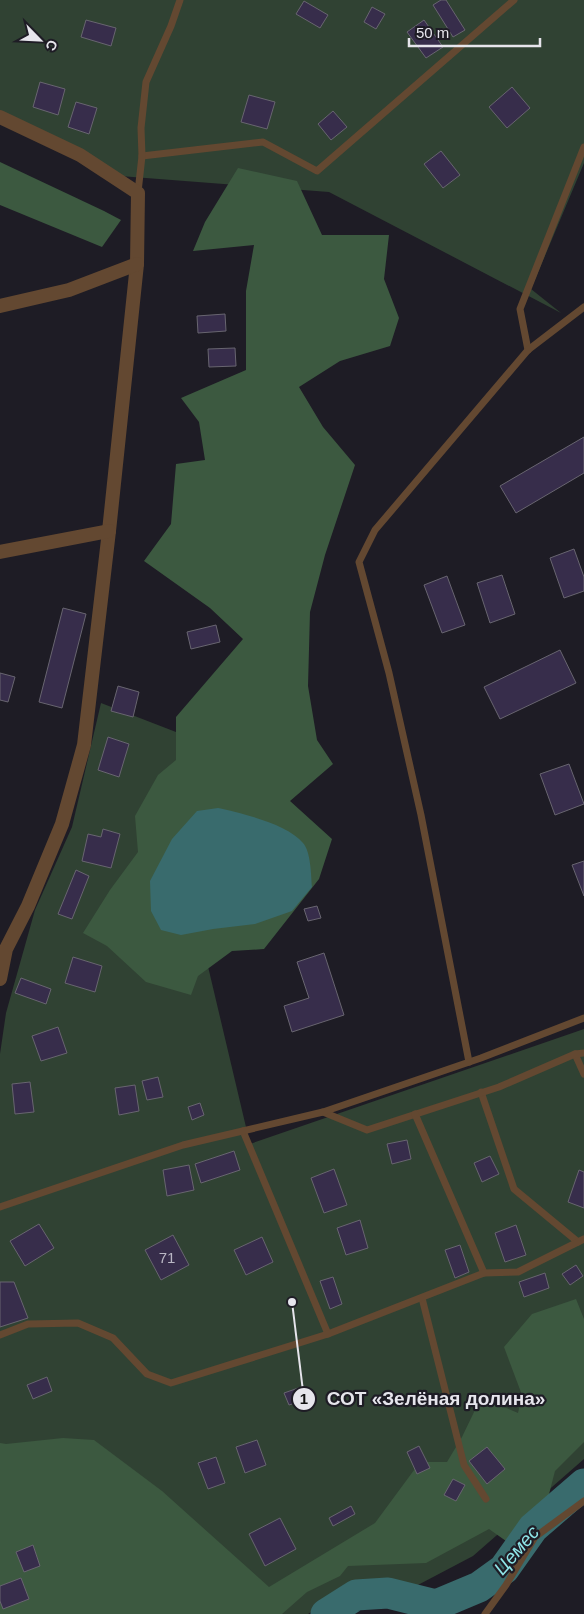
<svg xmlns="http://www.w3.org/2000/svg" width="584" height="1614" viewBox="0 0 584 1614" font-family="Helvetica,sans-serif">
<style>
.green{fill:#304233}
.forest{fill:#3c5940}
.water{fill:#396b6d}
.lines{fill:none;stroke-linecap:round;stroke-linejoin:round}
.river{stroke:#396b6d;stroke-width:31}
.building{fill:#372d4b;stroke:#686570}
.lane{stroke:#634831;stroke-width:7}
.street{stroke:#634831;stroke-width:14}
.labels{text-anchor:middle;stroke-width:4.5;stroke-linejoin:round;paint-order:stroke}
.number-label{font-size:15px;fill:#bab7c4}
.water-label{font-size:19px;font-style:italic;fill:#8fe5e8;stroke:#1e1c25}
.leader{fill:none;stroke:#e6e5ec;stroke-width:2}
.callout-dot{fill:#e6e5ec;stroke:#1e1c25;stroke-width:2}
.mark-label{font-size:15px;text-anchor:middle;font-weight:bold;fill:#111}
.callout-label{font-size:19px;text-anchor:middle;font-weight:bold;fill:#e6e5ec;stroke:#1e1c25;stroke-width:4.5;stroke-linejoin:round;paint-order:stroke}
</style>
<rect width="100%" height="100%" fill="#1e1c25"/>
<!-- green -->
<g class="green">
<polygon points="0,0 584,0 584,163 531,289 561,313 329,192 107,175 0,123"/>
<polygon points="101,703 207,744 206,958 250,1144 584,1029 584,1459 473,1556 416,1586 350,1587 308,1614 0,1614 0,1054 6,1013 35,910 72,827"/>
</g>
<!-- forest -->
<g class="forest">
<polygon points="0,162 104,211 121,220 102,247 0,205"/>
<polygon points="238,168 297,181 322,235 389,235 384,279 399,318 390,346 340,361 299,387 323,427 355,465 325,555 310,612 308,686 317,740 333,764 290,801 332,839 319,879 264,949 232,951 198,976 191,995 146,982 107,946 83,933 110,890 138,852 135,816 158,775 176,760 176,717 243,639 210,608 144,561 171,524 176,464 205,460 199,422 181,398 246,370 246,291 254,245 193,251 205,222"/>
<polygon points="576,1299 584,1319 584,1442 555,1471 547,1502 506,1541 489,1529 426,1563 348,1566 340,1576 307,1592 282,1614 0,1614 0,1443 6,1444 63,1438 94,1440 162,1491 269,1587 375,1523 420,1462 447,1462 462,1437 475,1410 486,1399 518,1413 522,1395 504,1347 532,1314"/>
</g>
<!-- water -->
<path class="water" d="M218,808C241,813 288,824 303,843C311,852 311,875 312,887L292,911L255,924L213,929L181,935L161,930L151,911L150,881L172,839L197,811Z"/>
<g class="lines">
<!-- river -->
<polyline class="river" points="326,1614 356,1595 388,1593 436,1605 479,1587 504,1569 533,1528 584,1484"/>
</g>
<!-- building -->
<g class="building">
<polygon points="441,0 446,0 465,30 453,37 433,5"/>
<polygon points="304,1 328,15 320,28 296,14"/>
<polygon points="372,7 385,14 376,29 364,22"/>
<polygon points="86,20 116,28 111,46 81,37"/>
<polygon points="424,20 443,47 426,58 407,32"/>
<polygon points="40,82 65,89 58,115 33,107"/>
<polygon points="512,87 530,108 507,128 489,107"/>
<polygon points="249,95 275,102 267,129 241,122"/>
<polygon points="76,102 97,108 89,134 68,127"/>
<polygon points="333,111 347,127 331,140 318,124"/>
<polygon points="441,151 460,175 443,188 424,164"/>
<polygon points="225,314 226,331 198,333 197,316"/>
<polygon points="235,348 236,366 209,367 208,349"/>
<polygon points="584,437 584,473 516,513 500,486"/>
<polygon points="574,549 584,577 584,591 564,598 550,558"/>
<polygon points="502,575 515,614 490,623 477,583"/>
<polygon points="447,576 465,625 442,633 424,585"/>
<polygon points="63,608 86,614 62,708 39,702"/>
<polygon points="216,625 220,642 191,649 187,632"/>
<polygon points="560,650 576,683 500,719 484,687"/>
<polygon points="0,673 15,677 8,702 0,700"/>
<polygon points="118,686 139,692 133,717 111,711"/>
<polygon points="108,737 129,744 119,777 98,770"/>
<polygon points="569,764 584,804 555,815 540,774"/>
<polygon points="103,829 120,834 111,868 82,861 88,834 101,837"/>
<polygon points="584,861 584,896 572,865"/>
<polygon points="76,870 89,876 72,919 58,914"/>
<polygon points="317,906 321,918 308,921 304,909"/>
<polygon points="324,953 344,1015 292,1032 284,1006 309,998 297,962"/>
<polygon points="73,957 102,966 95,992 65,983"/>
<polygon points="21,978 51,989 46,1004 15,993"/>
<polygon points="58,1027 67,1053 41,1061 32,1036"/>
<polygon points="158,1077 163,1097 147,1100 142,1081"/>
<polygon points="30,1082 34,1112 15,1114 12,1084"/>
<polygon points="135,1085 139,1111 119,1115 115,1088"/>
<polygon points="200,1103 204,1115 192,1120 188,1107"/>
<polygon points="407,1140 411,1159 392,1164 387,1144"/>
<polygon points="234,1151 240,1170 201,1183 195,1164"/>
<polygon points="490,1156 499,1174 482,1182 474,1163"/>
<polygon points="189,1165 194,1190 167,1196 163,1170"/>
<polygon points="334,1169 347,1205 324,1213 311,1178"/>
<polygon points="579,1170 584,1172 584,1208 568,1202"/>
<polygon points="360,1220 368,1248 346,1255 337,1228"/>
<polygon points="39,1224 54,1248 25,1266 10,1241"/>
<polygon points="516,1225 526,1255 505,1262 495,1233"/>
<polygon points="173,1235 189,1265 161,1280 145,1250"/>
<polygon points="262,1237 273,1262 246,1275 234,1250"/>
<polygon points="460,1245 469,1272 455,1278 445,1250"/>
<polygon points="576,1265 583,1276 570,1285 562,1274"/>
<polygon points="545,1273 549,1288 524,1297 519,1282"/>
<polygon points="333,1277 342,1304 330,1309 320,1281"/>
<polygon points="0,1282 14,1282 28,1318 0,1327"/>
<polygon points="47,1377 52,1391 33,1399 27,1385"/>
<polygon points="304,1386 308,1399 289,1405 284,1393"/>
<polygon points="257,1440 266,1465 245,1473 236,1447"/>
<polygon points="419,1446 430,1468 417,1474 407,1452"/>
<polygon points="487,1447 505,1469 487,1484 469,1461"/>
<polygon points="216,1457 225,1483 208,1489 198,1463"/>
<polygon points="453,1479 465,1485 456,1501 444,1495"/>
<polygon points="351,1506 355,1514 333,1526 329,1518"/>
<polygon points="280,1518 296,1549 265,1566 249,1534"/>
<polygon points="33,1545 40,1566 24,1572 16,1552"/>
<polygon points="21,1578 29,1599 3,1609 0,1601 0,1586"/>
</g>
<g class="lines">
<!-- lane -->
<g class="lane">
<polyline points="142,156 263,142 317,171 514,0"/>
<polyline points="138,192 142,156 141,128 146,82 171,26 180,0"/>
<polyline points="528,350 520,309 584,147"/>
<polyline points="575,1054 584,1074"/>
<polyline points="469,1062 421,815 389,673 359,562 375,530 528,350 584,307"/>
<polyline points="481,1092 514,1189 578,1242"/>
<polyline points="323,1112 367,1130 499,1087 575,1054 584,1053"/>
<polyline points="415,1114 484,1273"/>
<polyline points="243,1131 328,1334"/>
<polyline points="0,1207 183,1145 323,1112 481,1058 584,1018"/>
<polyline points="422,1298 464,1465 486,1499"/>
<polyline points="0,1335 28,1324 78,1323 113,1338 147,1374 171,1383 328,1334 484,1273 518,1272 584,1239"/>
<polyline points="485,1614 506,1585 535,1537 584,1501"/>
</g>
<!-- street -->
<g class="street">
<polyline points="0,117 80,155 138,193 137,264 109,531 84,745 62,824 28,906 6,949 0,979"/>
<polyline points="0,306 69,290 137,264"/>
<polyline points="0,552 109,531"/>
</g>
</g>
<g class="labels">
<!-- number labels -->
<g class="number-label">
<text x="167" y="1263">71</text>
</g>
<!-- water labels -->
<g class="water-label">
<text transform="translate(516 1550) rotate(-49)" y="7">Цемес</text>
</g>
</g>
<!-- callouts -->
<path class="leader" d="M292 1302L304 1399"/>
<g class="callout-dot">
<circle cx="292" cy="1302" r="5"/>
<circle cx="304" cy="1399" r="12"/>
</g>
<g class="mark-label">
<text x="304" y="1404">1</text>
</g>
<g class="callout-label">
<text x="436" y="1405">СОТ «Зелёная долина»</text>
</g>
<!-- north arrow -->
<g transform="translate(40 40) rotate(114)" stroke="#1e1c25" stroke-width="4" paint-order="stroke">
<path d="M0-4L9 19L0 12L-9 19Z" fill="#e6e5ec"/>
<text y="-8" font-size="14" font-weight="bold" text-anchor="middle" fill="#e6e5ec">С</text>
</g>
<!-- scale -->
<path d="M409 38v8h131v-8" fill="none" stroke="#e6e5ec" stroke-width="2.5"/>
<text x="416" y="38" font-size="15" fill="#e6e5ec" stroke="#1e1c25" stroke-width="4" paint-order="stroke">50 m</text>
</svg>
